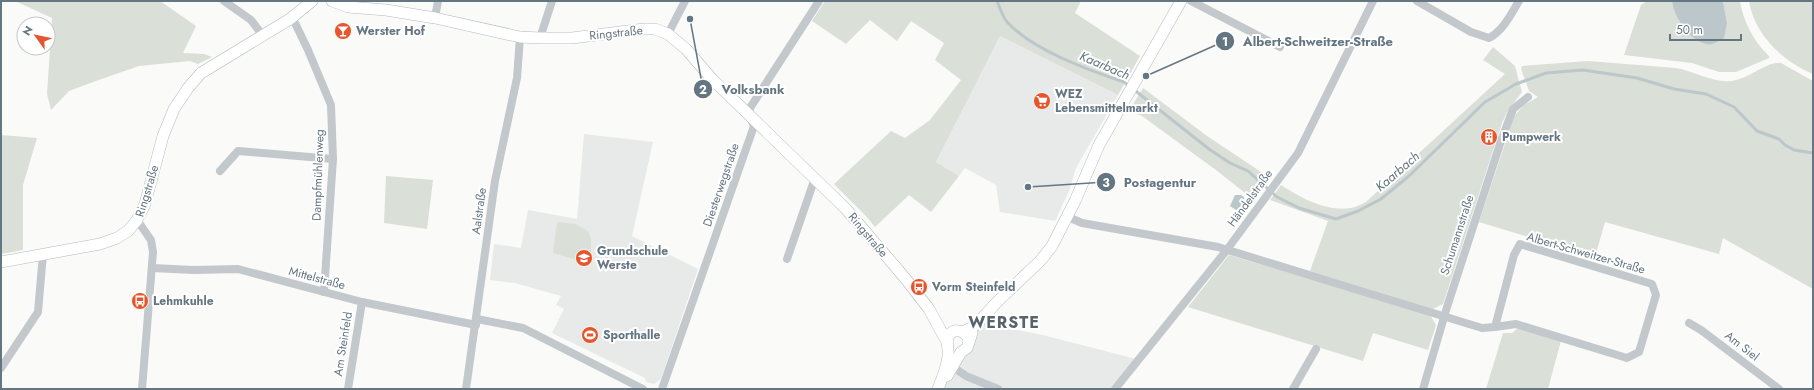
<svg xmlns="http://www.w3.org/2000/svg" width="1814" height="390" viewBox="0 0 1814 390" font-family="Jost,sans-serif">
<style>
.built{fill:#e8e9e9}
.green{fill:#dadfd7}
.water{fill:#bbc7cb}
.lines{fill:none;stroke-linecap:round;stroke-linejoin:round}
.stream{stroke:#bbc7cb;stroke-width:3}
.secondary-casing{stroke:#b3babf;stroke-width:12}
.street{stroke:#c3c8cc;stroke-width:8}
.secondary{stroke:#fff;stroke-width:11}
.labels{text-anchor:middle;stroke-width:4;stroke-linejoin:round;paint-order:stroke}
.poi-label{font-size:12px;font-weight:bold;fill:#657683;stroke:#fff;text-anchor:start}
.street-label{font-size:12px;fill:#657683;stroke:#fff}
.water-label{font-size:13px;font-style:italic;fill:#60757c;stroke:#fff}
.district-label{font-size:16px;font-weight:bold;letter-spacing:1px;fill:#57646e;stroke:#fff}
.leader{fill:none;stroke:#657683;stroke-width:1.5}
.callout-dot{fill:#657683;stroke:#fff;stroke-width:1.5}
.mark-label{font-size:12px;text-anchor:middle;font-weight:bold;fill:#fff}
.callout-label{font-size:13px;text-anchor:middle;font-weight:bold;fill:#657683;stroke:#fff;stroke-width:4;stroke-linejoin:round;paint-order:stroke}
</style>
<rect width="100%" height="100%" fill="#fafaf8"/>
<!-- built -->
<g class="built">
<polygon points="1000,36 1118,95 1076,168 1069,191 1055,221 1000,212 996,185 965,168 959,176 936,162"/>
<polygon points="584,134 653,142 632,236 698,269 661,379 654,384 646,382 645,378 552,333 564,309 556,305 561,296 515,283 490,280 494,244 521,248 528,210 577,219"/>
<polygon points="982,319 1017,330 1043,335 1136,359 1110,389 942,389"/>
</g>
<!-- green -->
<g class="green">
<polygon points="15,1 160,1 196,26 183,53 204,54 212,57 198,64 190,61 139,66 93,82 69,91 51,110 47,94 52,18"/>
<path d="M825,1H1081L1075,13L1140,56L1118,95L1000,36L936,162L959,176L931,212L909,195L875,227C863,211 848,199 834,184L891,131L905,138L930,120L961,80L935,60L944,43L911,21L897,41L870,20L846,44L812,21Z"/>
<path d="M1647,1H1672L1673,6L1727,23L1723,1H1740C1743,21 1754,42 1769,56V58L1736,72H1719L1692,63L1624,55L1641,5Z"/>
<path d="M1749,1H1813V74C1783,62 1754,34 1749,1Z"/>
<path d="M1493,47L1515,66L1522,92L1507,112L1502,123L1443,304L1433,309L1310,271L1328,221L1270,200L1281,185C1301,198 1327,212 1351,208C1356,207 1361,204 1366,202L1505,74L1483,60Z"/>
<path d="M1588,61L1676,68C1694,71 1713,83 1731,81C1748,80 1767,61 1781,63L1813,81V289L1723,238L1719,254L1605,222L1595,257L1479,222L1514,116L1524,105L1538,97L1529,91L1521,69L1522,66Z"/>
<polygon points="1143,88 1207,136 1270,178 1254,200 1216,170 1142,116 1129,111"/>
<polygon points="1,135 37,138 23,185 23,250 1,254"/>
<polygon points="386,176 433,180 427,229 384,223"/>
<polygon points="557,222 575,224 588,231 591,239 591,264 553,253"/>
<polygon points="1229,255 1430,315 1436,325 1428,350 1373,333 1363,361 1188,307"/>
<polygon points="1520,326 1562,337 1548,389 1486,389 1503,333 1512,333"/>
</g>
<!-- water -->
<g class="water">
<path d="M1672,1H1723L1727,23L1724,38C1718,41 1712,46 1706,44C1689,40 1674,17 1672,1Z"/>
<polygon points="1235,195 1241,195 1244,197 1245,204 1243,209 1236,210 1230,206"/>
</g>
<g class="lines">
<!-- stream -->
<g class="stream">
<path d="M997,1C1000,8 1003,18 1008,23C1035,51 1088,70 1124,82L1129,86"/>
<polyline points="1133,89 1209,149 1230,163 1248,171 1277,197 1299,208 1336,219 1358,211 1381,199 1410,175 1485,102 1516,84 1546,73 1583,70 1637,78 1674,89 1706,94 1734,107 1757,131 1779,139 1785,145 1794,150 1813,153"/>
</g>
<!-- secondary casing -->
<g class="secondary-casing">
<g id="secondary">
<polyline points="332,1 348,7 386,10 435,18 520,37 540,38 572,38 644,29 655,29 668,34 686,49 712,79 846,209 905,278 929,309 947,342"/>
<polyline points="1,262 100,244 117,238 128,231 137,220 145,204 163,136 174,109 188,88 201,73 290,19 312,1"/>
<polyline points="963,332 976,325 997,302 1041,260 1052,246 1075,201 1099,145 1181,1"/>
<polyline points="947,376 961,352 967,348 972,333"/>
<path d="M938,389C942,379 947,367 948,356C949,350 946,343 948,337C953,326 966,331 969,340"/>
</g>
</g>
<!-- street -->
<g class="street">
<polyline points="224,1 251,20 263,36"/>
<polyline points="1191,1 1280,47"/>
<path d="M1417,1L1471,32L1489,38C1503,31 1511,14 1519,1"/>
<polyline points="435,18 438,1"/>
<polyline points="290,19 295,23 308,50 331,105 333,159 324,292"/>
<polyline points="668,34 685,1"/>
<polyline points="540,38 552,1"/>
<polyline points="220,171 238,151 333,159"/>
<polyline points="1068,217 1082,223 1218,247 1482,328 1495,327 1514,255 1520,244 1652,284 1656,295 1639,352 1627,358 1516,324 1495,327"/>
<polyline points="137,220 151,240 153,252 142,389"/>
<polyline points="787,259 815,178"/>
<polyline points="152,268 194,270 238,269 362,302 476,325"/>
<polyline points="477,319 523,328 643,389"/>
<polyline points="1689,323 1701,330 1779,389"/>
<polyline points="953,367 966,376 998,389"/>
<polyline points="1,368 38,312 43,254"/>
<polyline points="348,389 362,302"/>
<polyline points="466,389 495,181 517,78 520,37"/>
<polyline points="662,389 754,126 749,115 750,108 819,1"/>
<polyline points="1115,389 1226,251 1298,153 1373,1"/>
<polyline points="1293,389 1316,349"/>
<polyline points="1423,389 1447,307 1500,144 1513,109 1528,97"/>
</g>
<!-- secondary -->
<use href="#secondary" class="secondary"/>
</g>
<!-- icons -->
<defs>
<g id="bar-disc" transform="scale(0.9)"><circle r="9.5" fill="#e4572e" stroke="#fff"/><path d="M-6-5H6L.8 .8V4.5H3.5V6h-7V4.5H-.8V.8Z" fill="#fff"/></g>
<g id="supermarket-disc" transform="scale(0.9)"><circle r="9.5" fill="#e4572e" stroke="#fff"/><path d="M-6-5.5h2.5l.6 2H6L4.5 2H-2.5L-4.4-4H-6ZM-1.5 3.2a1.3 1.3 0 1 0 .1 0ZM3 3.2a1.3 1.3 0 1 0 .1 0Z" fill="#fff"/></g>
<g id="building-disc" transform="scale(0.9)"><circle r="9.5" fill="#e4572e" stroke="#fff"/><path d="M-4-6H4V6H1V3H-1V6H-4ZM-2.5-4.3h1.7v1.8h-1.7ZM.8-4.3h1.7v1.8H.8ZM-2.5-1h1.7V.8h-1.7ZM.8-1h1.7V.8H.8Z" fill="#fff"/></g>
<g id="school-disc" transform="scale(0.9)"><circle r="9.5" fill="#e4572e" stroke="#fff"/><path d="M0-5L7-2L0 1L-7-2ZM-4 1L0 2.5L4 1V4Q0 6-4 4Z" fill="#fff"/></g>
<g id="bus-disc" transform="scale(0.9)"><circle r="9.5" fill="#e4572e" stroke="#fff"/><path d="M-5-6H5V4H4V6H2V4H-2V6H-4V4H-5ZM-3.5-4V0h7V-4ZM-3.5 1.2v1.5H-2V1.2ZM2 1.2v1.5H3.5V1.2Z" fill="#fff"/></g>
<g id="stadium-disc" transform="scale(0.9)"><circle r="9.5" fill="#e4572e" stroke="#fff"/><path d="M0-5a6.5 5 0 1 0 0 10a6.5 5 0 1 0 0-10ZM-3.5-1.8h7v3.6h-7Z" fill="#fff"/></g>
</defs>
<g fill-rule="evenodd">
<use href="#bar-disc" x="343" y="31"/>
<use href="#supermarket-disc" x="1042" y="101"/>
<use href="#building-disc" x="1489" y="137"/>
<use href="#school-disc" x="584" y="258"/>
<use href="#bus-disc" x="919" y="287"/>
<use href="#bus-disc" x="140" y="301"/>
<use href="#stadium-disc" x="590" y="335"/>
</g>
<g class="labels">
<!-- poi labels -->
<g class="poi-label">
<text x="356" y="35">Werster Hof</text>
<text x="1055" y="98">WEZ<tspan x="1055" dy="14">Lebensmittelmarkt</tspan></text>
<text x="1502" y="141">Pumpwerk</text>
<text x="597" y="255">Grundschule<tspan x="597" dy="14">Werste</tspan></text>
<text x="932" y="291">Vorm Steinfeld</text>
<text x="153" y="305">Lehmkuhle</text>
<text x="603" y="339">Sporthalle</text>
</g>
<!-- street labels -->
<g class="street-label">
<text transform="translate(616 33) rotate(-6)" y="4">Ringstraße</text>
<text transform="translate(318 175) rotate(-88)" y="4">Dampfmühlenweg</text>
<text transform="translate(721 185) rotate(-71)" y="4">Diesterwegstraße</text>
<text transform="translate(147 191) rotate(-73)" y="4">Ringstraße</text>
<text transform="translate(1250 198) rotate(-54)" y="4">Händelstraße</text>
<text transform="translate(479 211) rotate(-82)" y="4">Aalstraße</text>
<text transform="translate(868 235) rotate(50)" y="4">Ringstraße</text>
<text transform="translate(1457 235) rotate(-72)" y="4">Schumannstraße</text>
<text transform="translate(1586 253) rotate(16)" y="4">Albert-Schweitzer-Straße</text>
<text transform="translate(317 278) rotate(15)" y="4">Mittelstraße</text>
<text transform="translate(343 344) rotate(-81)" y="4">Am Steinfeld</text>
<text transform="translate(1742 346) rotate(38)" y="4">Am Siel</text>
</g>
<!-- water labels -->
<g class="water-label">
<text transform="translate(1105 65) rotate(23)" y="5">Kaarbach</text>
<text transform="translate(1397 171) rotate(-41)" y="5">Kaarbach</text>
</g>
<!-- district labels -->
<g class="district-label">
<text x="1004" y="328">WERSTE</text>
</g>
</g>
<!-- callouts -->
<path class="leader" d="M1146 76L1225 41M690 19L703 89M1028 187L1106 182"/>
<g class="callout-dot">
<circle cx="1146" cy="76" r="4"/>
<circle cx="690" cy="19" r="4"/>
<circle cx="1028" cy="187" r="4"/>
<circle cx="1225" cy="41" r="10"/>
<circle cx="703" cy="89" r="10"/>
<circle cx="1106" cy="182" r="10"/>
</g>
<g class="mark-label">
<text x="1225" y="46">1</text>
<text x="703" y="94">2</text>
<text x="1106" y="187">3</text>
</g>
<g class="callout-label">
<text x="1318" y="46">Albert-Schweitzer-Straße</text>
<text x="753" y="94">Volksbank</text>
<text x="1160" y="187">Postagentur</text>
</g>
<!-- border -->
<rect width="1814" height="390" fill="none" stroke="#657683" stroke-width="4"/>
<!-- north arrow -->
<g transform="translate(36 36) rotate(303)"><circle r="19" fill="#ffffff" stroke="#c1c8cd"/>
<path d="M0-3L7 15L0 10L-7 15Z" fill="#e4572e"/>
<text y="-6" font-size="11" font-weight="bold" text-anchor="middle" fill="#657683">N</text>
</g>
<!-- scale -->
<path d="M1670 34v6h71v-6" fill="none" stroke="#657683" stroke-width="2"/>
<text x="1676" y="34" font-size="12" fill="#657683" stroke="#ffffff" stroke-width="3" paint-order="stroke">50 m</text>
</svg>
